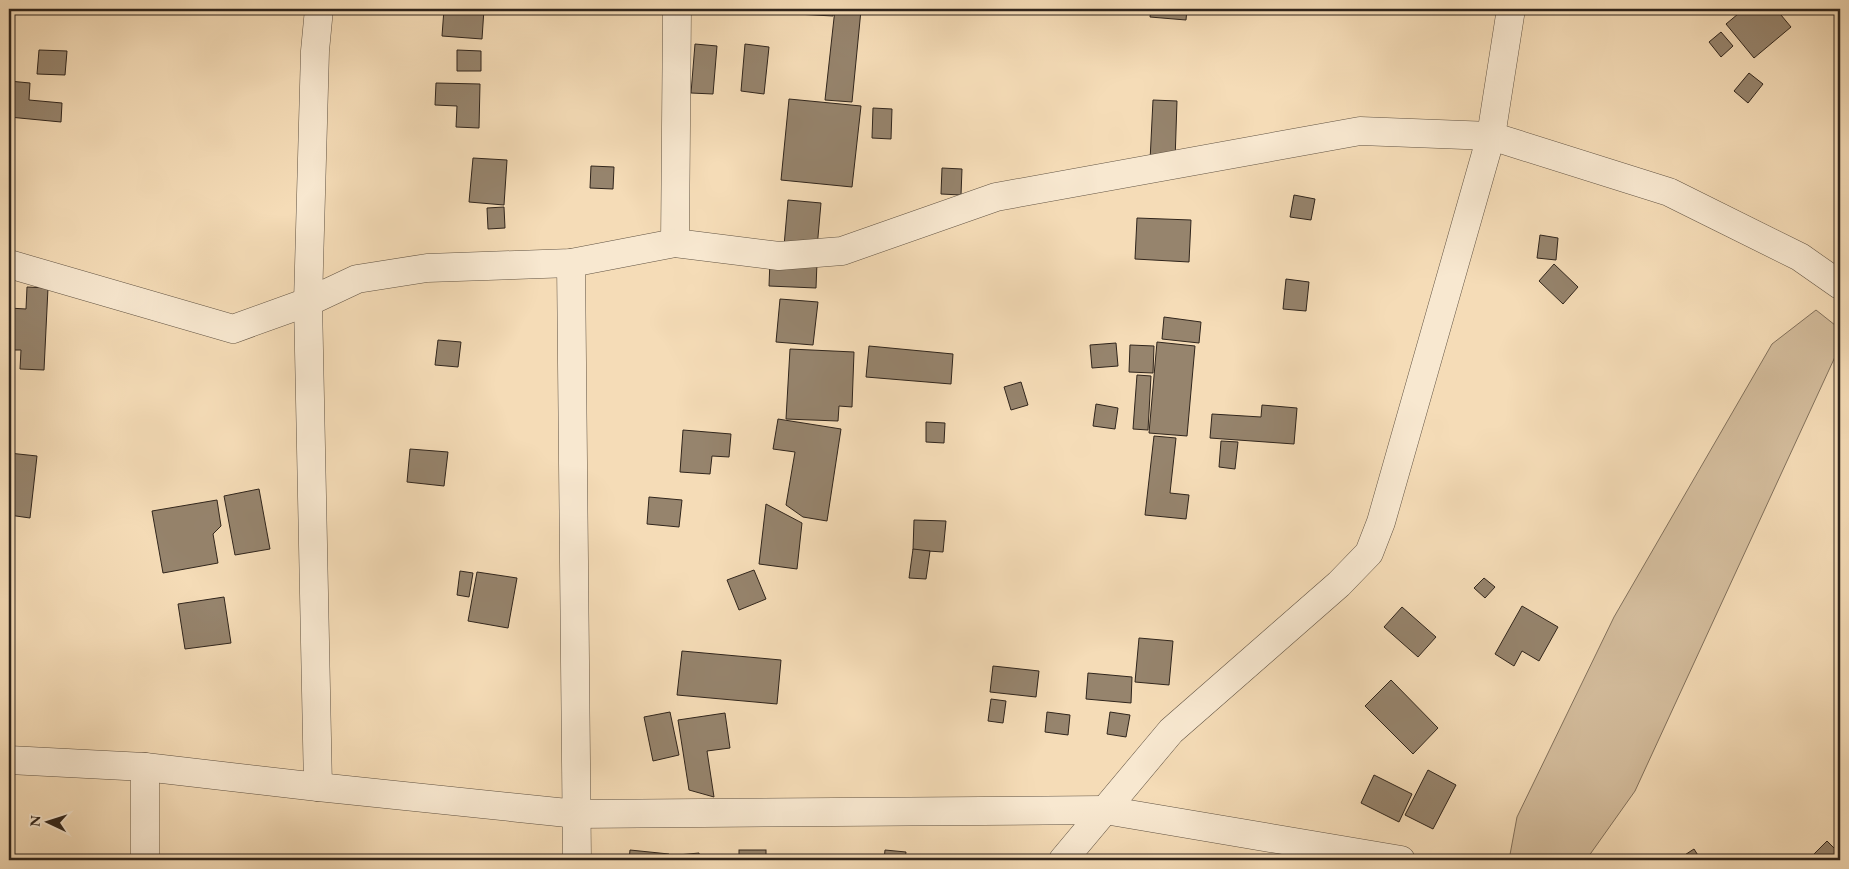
<svg xmlns="http://www.w3.org/2000/svg" width="1849" height="869" viewBox="0 0 1849 869" font-family="'EB Garamond',serif">
<style>
.green{fill:#d4bd9d;stroke:#82715c}
.building{fill:#96846d;stroke:#30251c}
.lines{fill:none;stroke-linecap:round;stroke-linejoin:round}
.minor-casing{stroke:#615343;stroke-width:29}
.minor{stroke:#f8e8d0;stroke-width:28}
</style>
<rect width="100%" height="100%" fill="#f5dcb7"/>
<filter id="stains"><feTurbulence type="fractalNoise" baseFrequency=".004" numOctaves="4"/><feColorMatrix values="0 0 0 0 .2 0 0 0 0 .09 0 0 0 0 .02 0 0 0 .5 -.17"/></filter>
<radialGradient id="worn" r=".72"><stop offset=".6" stop-color="#630" stop-opacity="0"/><stop offset="1" stop-color="#630" stop-opacity=".3"/></radialGradient>
<!-- green -->
<polygon class="green" points="1816,310 1840,329 1840,346 1635,791 1586,860 1509,860 1517,817 1614,617 1772,344"/>
<!-- building -->
<g class="building">
<polygon points="444,9 484,9 482,39 442,36"/>
<polygon points="796,9 834,9 833,16 796,14"/>
<polygon points="835,9 861,10 852,102 825,100"/>
<polygon points="1049,9 1079,9 1078,12"/>
<polygon points="1151,9 1187,9 1186,20 1150,17"/>
<polygon points="1744,9 1776,9 1791,27 1754,58 1726,24"/>
<polygon points="1721,32 1733,46 1721,57 1709,42"/>
<polygon points="695,44 717,46 713,94 691,93"/>
<polygon points="745,44 769,47 764,94 741,91"/>
<polygon points="39,50 67,51 65,75 37,74"/>
<polygon points="457,50 481,51 481,71 457,71"/>
<polygon points="1749,73 1763,84 1748,103 1734,91"/>
<polygon points="9,81 30,83 29,100 62,103 61,122 9,117"/>
<polygon points="436,83 480,84 479,128 456,127 457,106 435,105"/>
<polygon points="789,99 861,106 852,187 781,180"/>
<polygon points="1153,100 1177,101 1175,161 1150,161"/>
<polygon points="873,108 892,109 891,139 872,138"/>
<polygon points="473,158 507,160 504,205 469,202"/>
<polygon points="591,166 614,167 613,189 590,188"/>
<polygon points="942,168 962,169 961,195 941,194"/>
<polygon points="1294,195 1315,199 1311,220 1290,217"/>
<polygon points="788,200 821,203 817,248 784,246"/>
<polygon points="504,207 505,228 488,229 487,208"/>
<polygon points="1137,218 1191,220 1189,262 1135,259"/>
<polygon points="1540,235 1558,238 1556,260 1537,258"/>
<polygon points="770,260 817,262 816,288 769,286"/>
<polygon points="1554,264 1578,287 1563,304 1539,281"/>
<polygon points="1286,279 1309,282 1306,311 1283,309"/>
<polygon points="27,287 48,288 44,370 20,369 21,350 9,350 9,308 26,309"/>
<polygon points="780,299 818,302 813,345 776,342"/>
<polygon points="1164,317 1201,322 1199,343 1162,339"/>
<polygon points="438,340 461,342 458,367 435,365"/>
<polygon points="1157,342 1195,346 1187,436 1149,433"/>
<polygon points="1116,343 1118,366 1092,368 1090,345"/>
<polygon points="1130,345 1154,346 1153,373 1129,372"/>
<polygon points="869,346 953,354 951,384 866,377"/>
<polygon points="790,349 854,352 852,407 839,406 838,421 786,419"/>
<polygon points="1137,375 1151,376 1148,430 1133,429"/>
<polygon points="1021,382 1028,405 1011,410 1004,387"/>
<polygon points="1096,404 1118,408 1115,429 1093,426"/>
<polygon points="1262,405 1297,408 1294,444 1210,438 1212,414 1261,417"/>
<polygon points="778,419 841,429 827,521 803,517 786,505 795,452 773,449"/>
<polygon points="926,422 945,423 944,443 926,442"/>
<polygon points="683,430 731,434 729,457 712,456 710,474 680,472"/>
<polygon points="1154,436 1176,438 1170,493 1189,495 1186,519 1145,515"/>
<polygon points="1221,441 1238,442 1235,469 1219,467"/>
<polygon points="410,449 448,452 444,486 407,482"/>
<polygon points="9,453 37,456 30,518 9,515 11,480 9,480"/>
<polygon points="259,489 270,549 235,555 224,496"/>
<polygon points="649,497 682,500 679,527 647,524"/>
<polygon points="217,500 221,526 213,534 218,563 163,573 152,511"/>
<polygon points="766,504 802,523 797,569 759,564"/>
<polygon points="914,520 946,521 943,552 913,550"/>
<polygon points="913,549 930,551 926,579 909,578"/>
<polygon points="754,570 766,599 739,610 727,580"/>
<polygon points="460,571 473,573 469,597 457,595"/>
<polygon points="477,572 517,578 508,628 468,621"/>
<polygon points="1484,578 1495,587 1485,598 1474,588"/>
<polygon points="224,597 231,643 185,649 178,604"/>
<polygon points="1522,606 1558,627 1539,661 1522,651 1514,666 1495,654"/>
<polygon points="1402,607 1436,637 1418,657 1384,627"/>
<polygon points="1139,638 1173,641 1169,685 1135,682"/>
<polygon points="682,651 781,660 777,704 677,695"/>
<polygon points="993,666 1039,671 1036,697 990,692"/>
<polygon points="1088,673 1132,677 1131,703 1086,699"/>
<polygon points="1391,680 1438,728 1413,754 1365,706"/>
<polygon points="991,699 1006,701 1003,723 988,721"/>
<polygon points="670,712 679,755 653,761 644,717"/>
<polygon points="1047,712 1070,715 1068,735 1045,732"/>
<polygon points="1110,712 1130,715 1126,737 1107,734"/>
<polygon points="725,713 730,748 707,751 714,797 689,790 678,720"/>
<polygon points="1428,770 1456,785 1433,829 1405,815"/>
<polygon points="1374,775 1412,794 1399,822 1361,803"/>
<polygon points="1827,841 1840,854 1835,860 1819,860 1813,855"/>
<polygon points="1694,849 1701,860 1677,860"/>
<polygon points="630,850 669,854 669,860 629,860"/>
<rect x="739" y="850" width="27" height="10"/>
<polygon points="885,850 906,852 905,860 884,860"/>
<polygon points="699,853 700,860 678,860 678,855"/>
</g>
<g class="lines">
<!-- minor casing -->
<g class="minor-casing">
<g id="minor">
<polyline points="675,243 677,9"/>
<polyline points="571,263 577,860"/>
<polyline points="9,264 233,329 308,302 357,279 427,268 571,263 675,243 779,256 842,251 996,197 1360,131 1491,136 1669,192 1800,257 1840,285"/>
<polyline points="9,760 145,767 318,787 308,302 315,51 319,9"/>
<polyline points="318,787 577,814 1105,810 1401,860"/>
<polyline points="145,860 145,767"/>
<polyline points="1063,860 1171,731 1339,584 1369,553 1381,522 1491,136 1511,9"/>
</g>
</g>
<!-- minor -->
<use href="#minor" class="minor"/>
</g>
<!-- margin -->
<rect width="1849" height="869" fill="none" stroke="#f5dcb7" stroke-width="30"/>
<rect x="10" y="10" width="1829" height="849" fill="none" stroke="#30251c" stroke-width="2.5"/>
<rect x="15" y="15" width="1819" height="839" fill="none" stroke="#30251c"/>
<!-- north arrow -->
<g transform="translate(48 822) rotate(274)" stroke="#f8e8d0" stroke-width="4" paint-order="stroke">
<path d="M0-4L9 19L0 12L-9 19Z" fill="#30251c"/>
<text y="-8" font-size="14" font-weight="bold" text-anchor="middle" fill="#30251c">N</text>
</g>
<rect width="100%" height="100%" filter="url(#stains)"/>
<rect width="100%" height="100%" fill="url(#worn)"/>
</svg>
